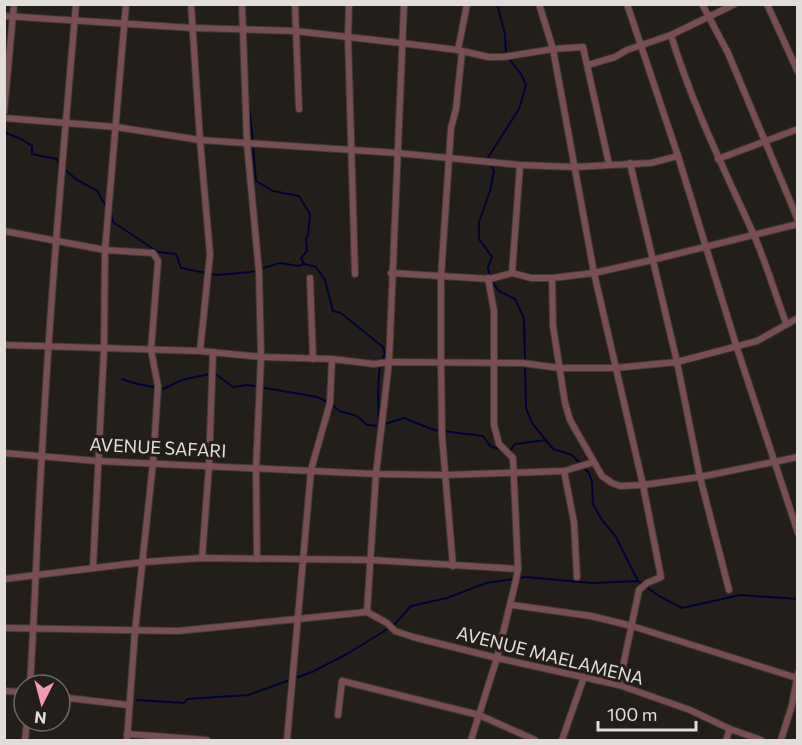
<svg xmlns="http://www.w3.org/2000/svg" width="802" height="745" viewBox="0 0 802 745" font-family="Commissioner,sans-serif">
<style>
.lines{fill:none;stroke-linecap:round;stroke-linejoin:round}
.stream{stroke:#000231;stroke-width:2}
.minor-casing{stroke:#3f3935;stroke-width:8}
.minor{stroke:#774e52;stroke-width:6}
.labels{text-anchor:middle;stroke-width:6;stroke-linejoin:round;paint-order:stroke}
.street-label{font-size:18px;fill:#e2ddda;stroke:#241e1a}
</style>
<rect width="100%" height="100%" fill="#241e1a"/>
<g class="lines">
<!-- stream -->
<g class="stream">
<polyline points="497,4 505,34 506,55 521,74 526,85 519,109 487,159 494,171 490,191 479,222 479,239 492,257 488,267 490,279 499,291 515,299 524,318 526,408 532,423 553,449 572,455 589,473 592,482 593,504 602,520 616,537 638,581 659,596 682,608 740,595 798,599"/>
<polyline points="249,107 253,142"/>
<polyline points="4,132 21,139 32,146 32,154 57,159 60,166"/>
<polyline points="253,145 256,181 273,191 299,196 310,214 308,236 306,238 307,251 301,258 304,264"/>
<path d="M64,169L77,180L98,191C102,204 111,208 113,222L158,252L176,254L181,268L216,275L251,272L280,263L298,266L304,264L316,267L325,280L333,311L341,313L383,347L385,354C375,366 379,409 379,426"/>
<path d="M122,379C136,385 149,386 163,389L182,380L214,373L233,387L248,385L317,397L330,403L339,411L357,416L367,425L379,426L404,418L434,430L483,436L490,446L502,450"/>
<polyline points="507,451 510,451 515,444 546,440"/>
<polyline points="137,700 184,703 187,699 248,695 312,672 347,654 394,625 411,606 447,598 486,583 526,577 592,583 638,581"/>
</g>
<!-- minor casing -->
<g class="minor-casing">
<g id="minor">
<polyline points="191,4 200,140 210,254 200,351"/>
<polyline points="242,4 247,144 259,272 261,357 256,469 257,559"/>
<polyline points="295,4 299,109"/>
<polyline points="349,4 348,37 355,274"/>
<polyline points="539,4 553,49 594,273 643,485 661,577 647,583 639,590 619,685"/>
<polyline points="627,4 678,156 737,348 798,533"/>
<polyline points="702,4 728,53 798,220"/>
<polyline points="767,4 798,72"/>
<polyline points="4,16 193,28 295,31 401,43 458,50 488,57 503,57 553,49 583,47 609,164"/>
<path d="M671,35C692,104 723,167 753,233C766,262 775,294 786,323"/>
<polyline points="458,50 467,4"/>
<polyline points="588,65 615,57 627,50 671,35 735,4"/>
<polyline points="4,112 14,4"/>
<polyline points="4,118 116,127 200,140 397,153 520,165 574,167 651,163 678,156"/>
<polyline points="718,159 798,129"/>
<polyline points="630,163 677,362 700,477 729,590"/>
<polyline points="4,231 105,250 153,253 158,261 151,350 158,386 153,463 135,631 127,740"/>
<polyline points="391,273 490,279 512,273 531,278 552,278 594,273 652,260 798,224"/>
<polyline points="512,273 520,165"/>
<polyline points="310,278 313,359"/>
<polyline points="552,278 553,326 565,403 570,420 602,476 612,483 620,486 643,485 700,477 798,457"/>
<polyline points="4,345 200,351 261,357 332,359 374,364 389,362 522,363 560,368 615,368 677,362 757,341 798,318"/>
<polyline points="4,453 97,461 376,474 445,475 564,471 594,462"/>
<polyline points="564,471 574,522 577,577"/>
<polyline points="202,558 209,466 213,352"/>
<polyline points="453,566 442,436 441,363 441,277 451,128 456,109 462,52"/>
<polyline points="93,568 104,349 105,250 126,4"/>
<polyline points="4,579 144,562 202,558 372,560 518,569"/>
<polyline points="512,605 591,616 632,626 797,678"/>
<polyline points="367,612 376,474 389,362 404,4"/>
<polyline points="4,628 178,631 367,612 387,623 395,631 413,637 497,658 619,685 690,710 730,729 761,740"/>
<path d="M30,685C35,608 37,531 42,453C50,303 63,154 76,4"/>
<polyline points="4,691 24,692"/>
<polyline points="60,697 128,705"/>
<polyline points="338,715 342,681 479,715 535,740"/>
<polyline points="127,734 207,740"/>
<polyline points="25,740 27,721"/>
<polyline points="287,740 311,470 330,403 332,359"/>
<polyline points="471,740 497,658 516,580 518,569 513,458 499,444 494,425 494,311 488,278"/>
<polyline points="562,740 584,677"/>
<polyline points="726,740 730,729"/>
<polyline points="781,740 792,705 798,673"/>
</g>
</g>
<!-- minor -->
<use href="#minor" class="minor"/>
</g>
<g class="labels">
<!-- street labels -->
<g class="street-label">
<text transform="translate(158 448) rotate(3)" y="6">AVENUE SAFARI</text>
<text transform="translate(550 656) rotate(14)" y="6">AVENUE MAELAMENA</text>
</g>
</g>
<!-- border -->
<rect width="802" height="745" fill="none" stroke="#e2ddda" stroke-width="12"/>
<!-- north arrow -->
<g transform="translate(42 703) rotate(186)"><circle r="28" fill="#241e1a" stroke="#706a67" stroke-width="1.5"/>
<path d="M0-4.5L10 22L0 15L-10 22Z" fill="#f19ab4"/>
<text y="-9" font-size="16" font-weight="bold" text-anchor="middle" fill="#e2ddda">N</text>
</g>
<!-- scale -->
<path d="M598 721v9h98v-9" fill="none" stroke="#e2ddda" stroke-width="3"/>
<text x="607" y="721" font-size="18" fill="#e2ddda" stroke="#241e1a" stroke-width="4.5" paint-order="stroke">100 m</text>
</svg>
